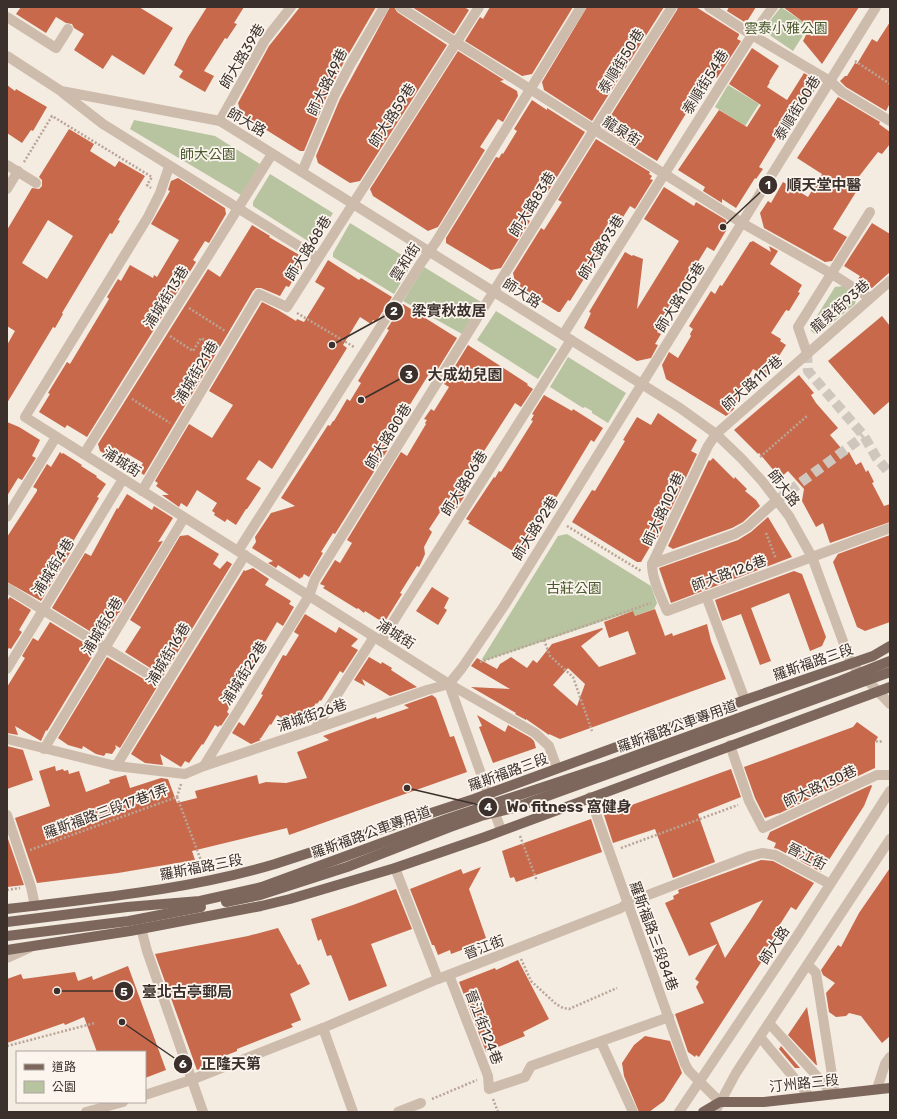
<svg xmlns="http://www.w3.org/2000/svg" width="897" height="1119" viewBox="0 0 897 1119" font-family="Rubik,'Noto Sans TC',sans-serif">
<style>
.green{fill:#b8c4a0}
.building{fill:#c8694b;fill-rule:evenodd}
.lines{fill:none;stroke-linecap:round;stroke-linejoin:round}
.minor-tunnel{stroke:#cfc6bd;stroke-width:10;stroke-dasharray:10 5;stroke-linecap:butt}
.path{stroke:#b9a596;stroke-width:2.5;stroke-dasharray:2 2;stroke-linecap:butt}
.minor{stroke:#cdbbac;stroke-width:10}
.major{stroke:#7d675c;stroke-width:10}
.labels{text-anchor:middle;stroke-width:3.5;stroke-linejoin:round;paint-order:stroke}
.park-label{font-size:14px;fill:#4a5a2e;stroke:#fbf5ee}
.street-label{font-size:14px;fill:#3b302b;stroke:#fbf5ee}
.leader{fill:none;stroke:#3b302b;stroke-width:1.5}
.callout-dot{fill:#3b302b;stroke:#fbf5ee;stroke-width:1.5}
.mark-label{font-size:12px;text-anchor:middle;font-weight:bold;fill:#fff}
.callout-label{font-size:15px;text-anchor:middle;font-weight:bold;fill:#3b302b;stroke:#fbf5ee;stroke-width:3.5;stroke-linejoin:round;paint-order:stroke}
</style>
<rect width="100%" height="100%" fill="#f4ebe1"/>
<!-- green -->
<g class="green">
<polygon points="781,7 809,26 793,51 768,34 766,26"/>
<polygon points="728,85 759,104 745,126 715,107"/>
<polygon points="134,120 215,136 260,164 241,195 130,129"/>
<polygon points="270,174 333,213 316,241 311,243 253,206 253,202"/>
<polygon points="350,223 413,262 394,294 333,257 333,253"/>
<polygon points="424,267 481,302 462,334 403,301"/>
<polygon points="844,286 856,293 856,299 855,304 819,334 815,334 811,331 810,327 835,287"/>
<polygon points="496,311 557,349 538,379 477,340"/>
<polygon points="568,357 626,393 608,423 592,413 592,411 585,407 583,408 550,387"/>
<polygon points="567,534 651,586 657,603 654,609 635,616 633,611 484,661 482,659 558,536"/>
</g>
<!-- building -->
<g class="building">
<polygon points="21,7 139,7 173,28 144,75 112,55 103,69 74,50 84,34 74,28 72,24 66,23 56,17 46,33 16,14"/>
<polygon points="207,7 244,7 234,23 237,24 227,39 225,38 204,71 214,76 205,92 179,77 183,71 174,65 188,37"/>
<polygon points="300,7 376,7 344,62 328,93 304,151 300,151 241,114 238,103 269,46"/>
<polygon points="390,7 394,7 397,12 447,45 360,181 350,183 318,163 316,156 340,99"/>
<polygon points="412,7 464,7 469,10 454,34"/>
<polygon points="490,7 573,7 532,74 522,76 465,41 480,17 483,19"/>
<polygon points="587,7 664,7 592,121 544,90 542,82"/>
<polygon points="678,7 696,7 739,34 739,35 737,39 741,41 717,78 712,75 695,102 693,102 657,161 603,128 677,10"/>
<polygon points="729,7 756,7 746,23 727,11"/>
<polygon points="783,7 859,7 822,64 803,41 810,27"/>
<polygon points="890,22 890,103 886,111 846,87 840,81 845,76 847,76 855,63 857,64 872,39 877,42"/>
<polygon points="752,48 779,66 769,82 770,82 767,87 787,100 804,73 812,78 815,89 803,109 801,108 798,113 794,110 759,167 763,169 756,179 755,178 736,208 722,199 722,203 703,191 705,187 678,170 719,110 747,127 761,105 729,84"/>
<polygon points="458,51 504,80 500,81 517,91 518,96 503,122 498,119 480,147 485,150 438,227 428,231 373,196 370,189"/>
<polygon points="7,85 15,91 16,89 47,107 33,131 31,130 22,143 7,133"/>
<polygon points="838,97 880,122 879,124 890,132 890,144 882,154 878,152 850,188 856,192 833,229 847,237 832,261 825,262 764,228 760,213 768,201 771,203 783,182 808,197 822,174 797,158"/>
<polygon points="532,100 547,110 547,108 585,132 547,193 543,190 526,219 530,221 501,268 491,270 446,243 446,238 496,157 499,158 502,153 503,154 517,131 514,129"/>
<path d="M69,129L94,144L90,151L115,167L119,161L145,176L118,220L120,221L112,234L110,233L62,313L63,314L55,328L53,327L7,403V345L15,331L7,326V230L32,188L39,189L42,186V180L39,177ZM48,220L73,236L47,279L22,263Z"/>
<polygon points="596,139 650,172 649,174 652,176 650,179 653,180 635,209 630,206 570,301 568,300 560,312 558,312 516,286 513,273 541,228 544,230 562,202 558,200"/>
<polygon points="178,178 225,208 226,214 209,243 205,241 193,260 196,262 87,437 67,425 65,428 39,412 50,394 48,393 67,362 70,364 109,299 107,297 118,279 121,281 130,265 153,278 154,275 157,277 179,240 151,224 170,191 168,190 171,181"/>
<polygon points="664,187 694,206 696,202 726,220 727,229 714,251 707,247 688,278 691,280 679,298 677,297 657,332 661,334 655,344 658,345 651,358 637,361 584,328 591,313 589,312 625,252 632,256 633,255 643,259 637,309 679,241 644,219"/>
<polygon points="872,223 890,234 890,272 872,288 865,287 858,279 860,276 844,266"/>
<polygon points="252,225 270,236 269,237 301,256 296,264 300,267 289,287 286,286 280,296 261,288 256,288 253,291 144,475 138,471 143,463 126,453 120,463 100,451 98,444 208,269 220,277"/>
<polygon points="753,241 771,252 769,246 778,251 770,264 802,285 798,292 800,293 792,306 789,311 786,310 771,333 781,339 780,341 786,345 767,375 760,371 759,372 753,369 741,389 742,390 739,395 742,397 733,410 726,416 666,379 662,365 669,352 678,358 691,336 690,334 693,329 689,326 711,291 715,294 720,285 722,286 750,242 751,242"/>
<polygon points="328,260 359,280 361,278 392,297 376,322 373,320 371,324 360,317 343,345 347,348 272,469 259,460 246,479 261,488 247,509 246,509 236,525 227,519 225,522 214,515 215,513 212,511 217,503 197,490 187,507 181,503 179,507 162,495 169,495 156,486 158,483 155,481 189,424 212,438 233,405 209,391 262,302 278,310 296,321 297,319 304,322 325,288 315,282"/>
<polygon points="403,304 457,338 433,377 429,374 409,406 408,405 386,443 390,446 335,534 333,533 321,552 323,553 309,577 304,574 302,578 301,577 300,579 278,565 276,568 268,563 273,561 252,548 256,542 255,537 271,513 295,506 281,498 328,425 330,426 333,421 334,421 347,399 350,401 361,383 358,381 389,330 387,329"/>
<polygon points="882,316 890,326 890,401 874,415 828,361"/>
<polygon points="468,345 528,384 527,385 533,389 521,407 515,403 459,490 466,494 455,511 444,506 429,529 432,532 424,547 425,554 422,561 419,567 417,566 400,593 402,594 384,623 365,611 364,613 358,608 357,609 323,588 325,586 320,584 335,560 340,563 352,543 347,540 401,452 407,456 426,424 425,423 427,420 424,419 431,409 434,411 449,387 444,384"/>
<polygon points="799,375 814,393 811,395 816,403 838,428 830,435 846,454 849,452 856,465 861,462 866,472 868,470 874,482 872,483 884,506 890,504 890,522 830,543 823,523 816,527 802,501 804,489 788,471 780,478 759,453 758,454 734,430"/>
<polygon points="544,395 572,411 573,409 603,428 594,442 591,440 521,556 468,523 470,521 466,519 494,477 495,478 499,471 501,472 518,445 533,421 531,420 534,415 532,414"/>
<polygon points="658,413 697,440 691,451 697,454 656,541 654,540 641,562 637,562 572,522 592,490 595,491 625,441 623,440 637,417 651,425"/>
<polygon points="7,422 19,427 40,440 32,456 36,458 22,480 18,478 7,496"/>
<polygon points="60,452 62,454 63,453 82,465 81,466 97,476 96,477 106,484 97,497 99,498 71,545 74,546 41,601 7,582 7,537 37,491 37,489 33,487 47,464 51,467"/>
<polygon points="713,458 734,479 735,477 747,489 745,491 756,500 760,506 743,522 732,528 673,549 668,546 709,460 710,461"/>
<polygon points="127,494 152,510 154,506 173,518 158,542 163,541 119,613 118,613 109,629 107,628 101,638 52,608 85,553 91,556 117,508 118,509"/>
<polygon points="768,517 792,557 671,603 659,568 738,540 751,532"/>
<polygon points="188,535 219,554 213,564 220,569 227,561 232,564 163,676 125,652 141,627 130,620 180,536"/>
<polygon points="890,535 890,622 865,631 857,627 833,562 838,554"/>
<polygon points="253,568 269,579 265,585 291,601 289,604 294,607 283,626 277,622 243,679 245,680 228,707 229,708 227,712 229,714 221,726 220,725 218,727 215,725 203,745 202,744 189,763 185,761 181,767 160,754 163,765 145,763 131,754 244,570 245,571"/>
<polygon points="794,571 802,574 826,637 822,646 810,651 789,593 751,608 771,661 760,665 741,614 722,621 715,600"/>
<polygon points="432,587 449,598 444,608 447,610 438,625 416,611"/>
<polygon points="10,597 31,610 19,630 22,632 11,649 9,648 7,650 7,601"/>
<path d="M655,609L665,636L672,633L673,636L707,624L711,641L726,679L560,739L549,734V735L526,719V720L515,714L516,713L471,687L510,689L471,666L477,658L497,669L500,664L511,657L527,668L533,660L537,663L552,644L602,628L603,629L581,646L599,667L636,654L628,631L609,638L604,622L633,611L635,616ZM568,668L585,684L577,706L553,685Z"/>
<polygon points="305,614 336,633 339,627 358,639 351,646 358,650 343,673 340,671 321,701 320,700 317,704 316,703 303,723 299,720 295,727 277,715 271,725 270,724 261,738 259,739 261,740 251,744 232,733 239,722 244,726 263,695 261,694 283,655 286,656 299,635 294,632"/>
<polygon points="50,622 96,650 47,731 46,730 41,741 15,726 18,735 7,733 7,687 25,658 22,656 33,638 38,641"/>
<polygon points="107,657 157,687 120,748 115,745 116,748 112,754 106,753 104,756 96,754 83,746 82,749 68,745 58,738"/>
<polygon points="369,657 381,664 382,662 392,668 391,670 417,687 390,696 362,679 365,686 354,680"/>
<polygon points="432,695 436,698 450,737 454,736 467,772 289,835 287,828 192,851 195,860 118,873 37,883 15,818 50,806 39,771 55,766 56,771 63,769 64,771 68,770 69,774 79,771 86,792 110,783 109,780 126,775 130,788 161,778 168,779 177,803 197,798 195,791 257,775 259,784 266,782 286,783 307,778 297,752 329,740 323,736 376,717 377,719 409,708 404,705"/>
<polygon points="477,715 505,732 508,725 531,738 534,741 536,748 493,763 479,727 482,726"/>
<polygon points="857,722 878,737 875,742 875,768 778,814 779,813 765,818 755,798 744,767 853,727"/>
<polygon points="7,746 23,750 33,780 7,789"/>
<polygon points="731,769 741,797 698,814 715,862 673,878 655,829 613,843 604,815"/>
<polygon points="871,785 872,786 864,806 821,872 778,849 774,848 776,843 767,839 770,832"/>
<polygon points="591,819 602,852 516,882 514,877 510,878 502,851"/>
<polygon points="7,836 24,885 7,887"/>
<path d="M761,860L773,861L814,883L796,910L791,907L777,929L781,932L699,1057L696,1055L695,1057L688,1052L675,1014L704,1003L696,987L699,982L695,979L717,944L689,956L665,903L674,899L673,896L679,893L678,890ZM763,900L750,921L725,958L710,923Z"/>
<polygon points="481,867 469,889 486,938 474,943 475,945 451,954 450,950 438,955 434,945 432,945 410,889 461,869 463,874"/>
<polygon points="890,868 890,1036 882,1043 861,1016 849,1013 846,1016 836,1017 829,1012 826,993 835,983 823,975 821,970 838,945 841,947 859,913"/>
<polygon points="396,889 412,929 371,944 387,986 349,1001 331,955 327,956 321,939 318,941 311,919 353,905"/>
<polygon points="278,928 298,965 300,964 310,984 290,994 301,1020 291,1024 293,1027 237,1049 237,1051 212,1061 213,1062 207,1064 207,1066 197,1070 155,954 248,936"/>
<polygon points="518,960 549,1019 523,1032 525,1036 486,1052 459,982 495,968 496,970"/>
<polygon points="128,966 166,1070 145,1078 145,1052 97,1052 84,1017 65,1025 64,1023 7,1043 7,979 21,974 23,979 75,972 78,981 92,976 93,980"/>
<polygon points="807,1007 817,1065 816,1065 788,1035"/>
<polygon points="645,1036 670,1041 682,1073 664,1101 649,1112 639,1112 624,1076 622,1063 634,1045"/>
<polygon points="781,1046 800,1068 795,1068 779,1049"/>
</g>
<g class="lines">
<!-- minor-tunnel -->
<g class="minor-tunnel">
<polyline points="807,353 808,371 864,436 876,457 890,474"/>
<polyline points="777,500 864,436"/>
</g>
<!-- path -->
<g class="path">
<polyline points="855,61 890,84"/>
<polyline points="24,162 52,116 152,177 147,185 151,188"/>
<polyline points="189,308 225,331"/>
<polyline points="297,313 354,347"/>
<polyline points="170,336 193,351 201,338 216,347"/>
<polyline points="132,399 170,423"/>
<polyline points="760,457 807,416"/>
<polyline points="567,526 641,571"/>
<polyline points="766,533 776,559"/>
<polyline points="544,640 550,656 573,677 592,731"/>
<polyline points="480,662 651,603"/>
<polyline points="876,741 878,742 883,741"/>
<polyline points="177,797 205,871"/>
<polyline points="520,836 537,881"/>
<polyline points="621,848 738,805"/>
<polyline points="30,850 177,797 181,784"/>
<polyline points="7,890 20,888"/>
<polyline points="521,959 531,981 556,1004 563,1008 569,1009 617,988"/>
<polyline points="7,1046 95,1023"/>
<polyline points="432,1099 477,1080"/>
<polyline points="493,1099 498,1112"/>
</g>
<!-- minor -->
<g class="minor">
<polyline points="400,7 742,223 832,274 870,298"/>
<polyline points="709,7 752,35 830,81 842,92 890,121"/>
<polyline points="7,17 56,48 68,29"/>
<polyline points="7,56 61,91 220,121 680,408 716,434 742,459 762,481 789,516 812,557 851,663 890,704"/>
<polyline points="63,93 103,124 318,258"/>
<polyline points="220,121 265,40 291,7"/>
<polyline points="7,165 36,183"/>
<polyline points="169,167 160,193 148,217 25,417 449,684 535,733 549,746 557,768"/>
<polyline points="302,172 334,96 350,65 384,7"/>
<polyline points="7,189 18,171"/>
<path d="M890,281L716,434L708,446L652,564C652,580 661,596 667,611L890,528"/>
<polyline points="563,335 752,35 773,7"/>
<polyline points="807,353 798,327 870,212"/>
<polyline points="84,454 272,154"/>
<polyline points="142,491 259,294 287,307 479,7"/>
<polyline points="7,517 56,437"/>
<polyline points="238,551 421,263 436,242 581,7"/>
<polyline points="652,564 735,534 747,527 777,500"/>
<polyline points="7,588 166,685"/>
<polyline points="706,596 745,700"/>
<polyline points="381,641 571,340"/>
<polyline points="7,669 123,479"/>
<polyline points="449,684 462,668 504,606 876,7"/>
<polyline points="449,684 501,830"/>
<polyline points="315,729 374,637"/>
<polyline points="7,739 116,766 185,774 204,766 315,729 427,690 449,684"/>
<polyline points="730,745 749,801 763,828 866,780 877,775 890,775"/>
<polyline points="44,749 184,518"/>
<polyline points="116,766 245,555"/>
<polyline points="204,766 309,596 315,579 594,130 672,7"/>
<polyline points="590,797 685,1064 689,1071 720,1102"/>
<polyline points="7,815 31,887 35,906"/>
<polyline points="395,868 438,979"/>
<polyline points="141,928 147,951 203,1112"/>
<polyline points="7,958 29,948"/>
<polyline points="808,965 816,973 835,1094"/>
<polyline points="449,975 488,1076 489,1089 525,1077 531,1066 669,1017"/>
<polyline points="769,1023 833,1094"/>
<polyline points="323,1028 353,1112"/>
<polyline points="760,1037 810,1097"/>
<polyline points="601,1042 633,1112"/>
<polyline points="877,1089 885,1064 890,1057"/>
<polyline points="145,1095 191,1080 323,1028 438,979 621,908 627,903 750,856 762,853 775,855 830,884"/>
<polyline points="86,1112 123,1102"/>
<polyline points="398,1112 421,1103"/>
<polyline points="679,1112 797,936 890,791"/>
<polyline points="715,1112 736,1073 890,839"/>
</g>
<!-- major -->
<g class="major">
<polyline points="226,902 260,895 347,867 450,827 481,816 514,808 890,672"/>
<path d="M7,909C97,898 188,890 275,864L474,799L745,700L873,656L890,646"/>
<polyline points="7,922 127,907 200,901 262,887 447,819 607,766 840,681 890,661"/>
<polyline points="7,936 129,921 201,907"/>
<polyline points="7,950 130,931 261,906 290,899 395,868 485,837 890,687"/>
<polyline points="703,1112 720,1102 764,1102 890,1088"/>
</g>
</g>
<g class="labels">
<!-- park labels -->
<g class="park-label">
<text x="786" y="33">雲泰小雅公園</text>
<text x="208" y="159">師大公園</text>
<text x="574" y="593">古莊公園</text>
</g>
<!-- street labels -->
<g class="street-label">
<text transform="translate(242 56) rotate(-59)" y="5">師大路39巷</text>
<text transform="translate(621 61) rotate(-58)" y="5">泰順街50巷</text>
<text transform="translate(327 82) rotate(-64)" y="5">師大路49巷</text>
<text transform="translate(705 82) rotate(-58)" y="5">泰順街54巷</text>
<text transform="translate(797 108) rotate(-58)" y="5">泰順街60巷</text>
<text transform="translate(392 115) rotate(-57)" y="5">師大路59巷</text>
<text transform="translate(247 122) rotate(30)" y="5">師大路</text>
<text transform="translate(622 131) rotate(32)" y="5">龍泉街</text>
<text transform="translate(532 204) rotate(-58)" y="5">師大路83巷</text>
<text transform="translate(601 247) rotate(-58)" y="5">師大路93巷</text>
<text transform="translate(308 248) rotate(-58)" y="5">師大路68巷</text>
<text transform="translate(405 262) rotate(-57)" y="5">雲和街</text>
<text transform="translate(522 293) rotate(32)" y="5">師大路</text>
<text transform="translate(166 297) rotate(-58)" y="5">浦城街13巷</text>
<text transform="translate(680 297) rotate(-58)" y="5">師大路105巷</text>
<text transform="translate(840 306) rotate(-41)" y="5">龍泉街93巷</text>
<text transform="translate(196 372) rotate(-59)" y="5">浦城街21巷</text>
<text transform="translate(752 383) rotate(-41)" y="5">師大路117巷</text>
<text transform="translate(388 436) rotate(-58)" y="5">師大路80巷</text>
<text transform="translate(122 462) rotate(32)" y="5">浦城街</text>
<text transform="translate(464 483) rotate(-58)" y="5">師大路86巷</text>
<text transform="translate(784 488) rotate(52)" y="5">師大路</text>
<text transform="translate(663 509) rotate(-65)" y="5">師大路102巷</text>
<text transform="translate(535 528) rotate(-58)" y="5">師大路92巷</text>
<text transform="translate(53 567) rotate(-58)" y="5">浦城街4巷</text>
<text transform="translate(729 573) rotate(-20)" y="5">師大路126巷</text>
<text transform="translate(102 626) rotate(-59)" y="5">浦城街6巷</text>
<text transform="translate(396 634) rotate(32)" y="5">浦城街</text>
<text transform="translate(168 654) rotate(-59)" y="5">浦城街16巷</text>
<text transform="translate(813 662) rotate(-19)" y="5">羅斯福路三段</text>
<text transform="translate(244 673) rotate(-58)" y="5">浦城街22巷</text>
<text transform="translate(312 715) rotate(-19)" y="5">浦城街26巷</text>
<text transform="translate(677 726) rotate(-20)" y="5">羅斯福路公車專用道</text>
<text transform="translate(508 772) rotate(-20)" y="5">羅斯福路三段</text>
<text transform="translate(820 786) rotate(-25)" y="5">師大路130巷</text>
<text transform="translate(106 811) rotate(-20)" y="5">羅斯福路三段17巷1弄</text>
<text transform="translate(371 832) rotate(-20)" y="5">羅斯福路公車專用道</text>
<text transform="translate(807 856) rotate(27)" y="5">晉江街</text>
<text transform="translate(201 867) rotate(-11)" y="5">羅斯福路三段</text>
<text transform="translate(654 936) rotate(70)" y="5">羅斯福路三段84巷</text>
<text transform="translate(774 945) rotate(-56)" y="5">師大路</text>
<text transform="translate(484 947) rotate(-21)" y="5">晉江街</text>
<text transform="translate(484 1027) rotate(69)" y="5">晉江街124巷</text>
<text transform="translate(804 1083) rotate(-6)" y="5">汀州路三段</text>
</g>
</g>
<!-- callouts -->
<path class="leader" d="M723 227L768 185M332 345L394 311M361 400L409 374M407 788L488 807M57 991L124 991M122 1022L183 1064"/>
<g class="callout-dot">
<circle cx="723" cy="227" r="4"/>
<circle cx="332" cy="345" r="4"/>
<circle cx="361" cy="400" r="4"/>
<circle cx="407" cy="788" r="4"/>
<circle cx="57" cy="991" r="4"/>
<circle cx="122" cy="1022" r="4"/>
<circle cx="768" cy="185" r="10"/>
<circle cx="394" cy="311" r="10"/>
<circle cx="409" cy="374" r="10"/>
<circle cx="488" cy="807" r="10"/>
<circle cx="124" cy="991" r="10"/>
<circle cx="183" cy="1064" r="10"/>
</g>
<g class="mark-label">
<text x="768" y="189">1</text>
<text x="394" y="315">2</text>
<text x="409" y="379">3</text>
<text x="488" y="811">4</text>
<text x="124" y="996">5</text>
<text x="183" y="1068">6</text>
</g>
<g class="callout-label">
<text x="824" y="190">順天堂中醫</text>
<text x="449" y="316">梁實秋故居</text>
<text x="465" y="380">大成幼兒園</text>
<text x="569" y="812">Wo fitness 窩健身</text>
<text x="187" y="997">臺北古亭郵局</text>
<text x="231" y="1069">正隆天第</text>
</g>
<!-- border -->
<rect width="897" height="1119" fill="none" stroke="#3b302b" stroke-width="16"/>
<!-- legend -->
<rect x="16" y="1051" width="130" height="52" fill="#fbf5ee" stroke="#aea6a0"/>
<rect x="24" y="1064" width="20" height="6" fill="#7d675c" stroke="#aea6a0"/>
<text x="52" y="1071" font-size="12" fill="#3b302b">道路</text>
<rect x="24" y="1081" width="20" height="12" fill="#b8c4a0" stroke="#aea6a0"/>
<text x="52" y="1091" font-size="12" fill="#3b302b">公園</text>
</svg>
